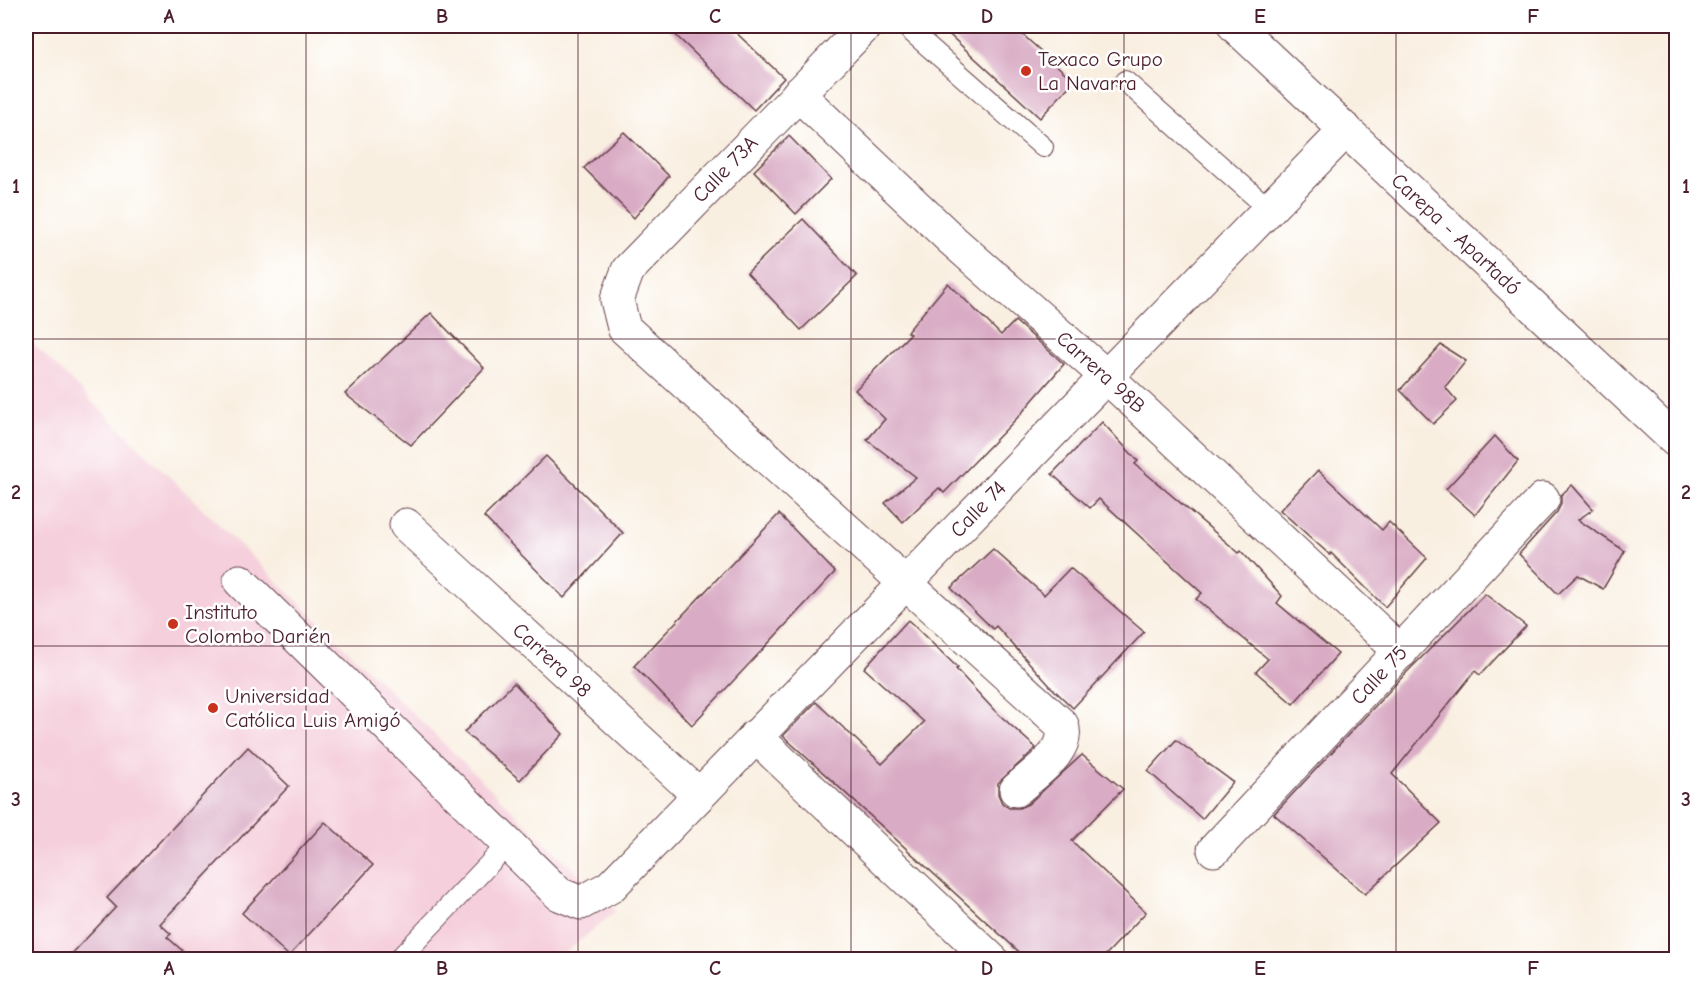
<svg xmlns="http://www.w3.org/2000/svg" width="1702" height="985" viewBox="0 0 1702 985" font-family="'Comic Neue',sans-serif">
<style>
.built{fill:#f5cfdb}
.building{fill:#d9abc4}
.lines{fill:none;stroke-linecap:round;stroke-linejoin:round}
.lane-casing{stroke:#643e46;stroke-width:22}
.street-casing{stroke:#643e46;stroke-width:35}
.secondary-casing{stroke:#643e46;stroke-width:35}
.lane{stroke:#fff;stroke-width:20}
.street{stroke:#fff;stroke-width:33}
.secondary{stroke:#fff;stroke-width:33}
.grid{fill:none;stroke:#4a1f2b;stroke-width:1.5;stroke-opacity:0.55}
.poi-dot{fill:#c8321e;stroke:#fff;stroke-width:2}
.labels{text-anchor:middle;stroke-width:5;stroke-linejoin:round;paint-order:stroke}
.poi-label{font-size:21px;fill:#4a1f2b;stroke:#fff;text-anchor:start}
.street-label{font-size:21px;fill:#4a1f2b;stroke:#fff}
.neatline{fill:none;stroke:#4a1f2b;stroke-width:2}
.grid-label{font-size:20px;text-anchor:middle;font-weight:bold;fill:#4a1f2b}
</style>
<rect width="100%" height="100%" fill="#fff"/>
<filter id="ink" filterUnits="userSpaceOnUse"><feTurbulence type="fractalNoise" baseFrequency=".0167" numOctaves="2"/><feDisplacementMap in="SourceGraphic" scale="12" xChannelSelector="R" yChannelSelector="G"/><feConvolveMatrix kernelMatrix="1 2 1 2 8 2 1 2 1" color-interpolation-filters="sRGB"/></filter>
<filter id="wash" filterUnits="userSpaceOnUse"><feTurbulence type="fractalNoise" baseFrequency=".008" numOctaves="4" result="noise"/><feDisplacementMap in="SourceGraphic" scale="24" xChannelSelector="R" yChannelSelector="G"/><feGaussianBlur stdDeviation="1.35" result="paint"/><feColorMatrix in="noise" values="0 0 0 0 0 0 0 0 0 0 0 0 0 0 0 0 0 1.4 0 .05"/><feComposite in="paint" operator="in"/></filter>
<g filter="url(#wash)">
<rect width="100%" height="100%" fill="#f9efe1"/>
<!-- built -->
<polygon class="built" points="26,337 616,911 558,959 26,959"/>
<g id="blocks">
<!-- building -->
<g class="building">
<polygon points="666,26 729,26 784,78 754,110"/>
<polygon points="940,26 1013,26 1074,81 1040,118"/>
<polygon points="624,132 669,176 634,218 584,168"/>
<polygon points="789,136 831,179 796,214 754,171"/>
<polygon points="803,219 857,276 801,330 747,273"/>
<polygon points="948,283 1001,335 1015,321 1064,364 1019,416 944,493 939,488 903,522 885,503 916,477 867,440 885,419 855,390 910,334 907,332"/>
<polygon points="431,313 484,368 411,445 345,394"/>
<polygon points="1441,345 1466,361 1445,387 1457,401 1433,424 1400,390"/>
<polygon points="1102,422 1138,461 1135,464 1239,553 1241,551 1282,596 1277,603 1338,654 1293,704 1256,672 1268,659 1196,599 1202,593 1099,499 1090,508 1052,474"/>
<polygon points="1495,436 1518,461 1475,515 1446,489"/>
<polygon points="546,456 623,533 564,598 484,517"/>
<polygon points="1318,470 1382,530 1389,522 1427,558 1385,607 1331,553 1330,555 1280,510"/>
<polygon points="1572,485 1593,509 1578,520 1625,551 1603,589 1578,575 1558,594 1519,554 1557,512 1561,504 1561,495"/>
<polygon points="779,514 835,572 692,725 634,666"/>
<polygon points="993,549 1044,595 1070,568 1144,632 1073,708 1051,687 996,626 993,629 951,588"/>
<polygon points="1485,594 1526,626 1480,675 1475,671 1392,774 1441,823 1365,894 1274,814 1407,672"/>
<polygon points="908,620 958,668 956,669 994,710 1036,748 998,783 998,794 1002,803 1009,808 1019,808 1028,804 1082,755 1123,789 1072,841 1146,912 1101,960 1028,960 783,736 816,702 882,764 924,722 864,668"/>
<polygon points="514,683 563,734 520,780 464,732"/>
<polygon points="1176,740 1233,782 1202,819 1148,771"/>
<polygon points="248,747 289,786 160,924 171,934 167,937 193,960 66,960 116,907 107,898"/>
<polygon points="325,822 373,865 289,956 242,913"/>
</g>
</g>
</g>
<g filter="url(#ink)">
<use href="#blocks" fill-opacity="0" stroke="#643e46" stroke-width="1.5"/>
<g class="lines">
<!-- lane casing -->
<g class="lane-casing">
<g id="lane">
<polyline points="905,26 1043,147"/>
<polyline points="1125,81 1269,209"/>
<polyline points="398,960 508,844"/>
</g>
</g>
<!-- street casing -->
<g class="street-casing">
<g id="street">
<path d="M865,26L628,270L617,300L624,328L1062,725C1071,751 1034,773 1016,790"/>
<polyline points="798,94 952,240 1106,376 1401,652"/>
<polyline points="406,525 699,795"/>
<polyline points="240,581 559,894 581,903 610,887 1346,130"/>
<polyline points="755,736 992,960"/>
<polyline points="1214,850 1543,499"/>
</g>
</g>
<!-- secondary casing -->
<g class="secondary-casing">
<polyline id="secondary" points="1235,26 1676,441"/>
</g>
<!-- lane -->
<use href="#lane" class="lane"/>
<!-- street -->
<use href="#street" class="street"/>
<!-- secondary -->
<use href="#secondary" class="secondary"/>
</g>
</g>
<!-- grid -->
<path class="grid" d="M306,26V960M578,26V960M851,26V960M1124,26V960M1396,26V960M26,339H1676M26,646H1676"/>
<!-- markers -->
<g class="poi-dot">
<circle cx="1026" cy="71" r="6"/>
<circle cx="173" cy="624" r="6"/>
<circle cx="213" cy="708" r="6"/>
</g>
<g class="labels">
<!-- poi labels -->
<g class="poi-label">
<text x="1038" y="66">Texaco Grupo<tspan x="1038" dy="24">La Navarra</tspan></text>
<text x="185" y="619">Instituto<tspan x="185" dy="24">Colombo Darién</tspan></text>
<text x="225" y="703">Universidad<tspan x="225" dy="24">Católica Luis Amigó</tspan></text>
</g>
<!-- street labels -->
<g class="street-label">
<text transform="translate(725 169) rotate(-46)" y="7">Calle 73A</text>
<text transform="translate(1456 234) rotate(43)" y="7">Carepa - Apartadó</text>
<text transform="translate(1101 372) rotate(42)" y="7">Carrera 98B</text>
<text transform="translate(978 509) rotate(-46)" y="7">Calle 74</text>
<text transform="translate(552 660) rotate(43)" y="7">Carrera 98</text>
<text transform="translate(1379 675) rotate(-47)" y="7">Calle 75</text>
</g>
</g>
<!-- margin -->
<rect width="1702" height="985" fill="none" stroke="#fff" stroke-width="66"/>
<rect x="33" y="33" width="1636" height="919" class="neatline"/>
<g class="grid-label">
<text x="169" y="23">A</text>
<text x="442" y="23">B</text>
<text x="715" y="23">C</text>
<text x="987" y="23">D</text>
<text x="1260" y="23">E</text>
<text x="1533" y="23">F</text>
<text x="16" y="193">1</text>
<text x="1686" y="193">1</text>
<text x="16" y="499">2</text>
<text x="1686" y="499">2</text>
<text x="16" y="806">3</text>
<text x="1686" y="806">3</text>
<text x="169" y="975">A</text>
<text x="442" y="975">B</text>
<text x="715" y="975">C</text>
<text x="987" y="975">D</text>
<text x="1260" y="975">E</text>
<text x="1533" y="975">F</text>
</g>
</svg>
